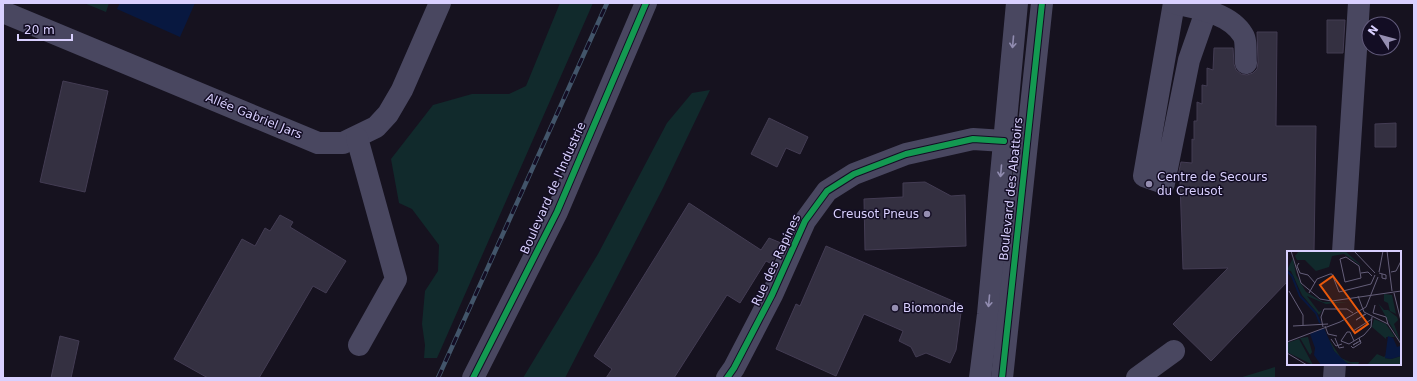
<svg xmlns="http://www.w3.org/2000/svg" width="1417" height="381" viewBox="0 0 1417 381" font-family="'DejaVu Sans',sans-serif">
<style>
.green{fill:#112a2c}
.water{fill:#081840}
.building{fill:#343041;stroke:#433c53}
.lines{fill:none;stroke-linecap:round;stroke-linejoin:round}
.minor{stroke:#494760;stroke-width:22}
.rail-casing{stroke:#42556a;stroke-width:4.5}
.rail{stroke:#130d24;stroke-width:3;stroke-dasharray:9;stroke-linecap:butt}
.cycleway-casing{stroke:#130d24;stroke-width:8}
.cycleway{stroke:#139951;stroke-width:6}
.oneway{stroke:#918cb0}
.poi-dot{fill:#958eb1;stroke:#130d24;stroke-width:1.5}
.labels{text-anchor:middle;stroke-width:3;stroke-linejoin:round;paint-order:stroke}
.street-label{font-size:12px;fill:#d9d0ff;stroke:#130d24}
.poi-label{font-size:12px;fill:#d9d0ff;stroke:#130d24;text-anchor:start}
.inset-river{fill:none;stroke:#081840;stroke-width:2}
.inset-road{fill:none;stroke:#645e79;stroke-width:1}
.view{fill:#e8590c;fill-opacity:0.15;stroke:#e8590c;stroke-width:2}
.inset-edge{fill:none;stroke:#d9d0ff;stroke-width:2}
</style>
<rect width="100%" height="100%" fill="#16121f"/>
<!-- green -->
<g class="green">
<polygon points="84,3 109,3 106,12"/>
<polygon points="560,3 593,3 437,358 424,358 425,345 422,324 425,291 438,271 439,245 412,209 399,203 391,159 433,105 472,94 509,94 526,86"/>
<polygon points="710,90 663,188 565,378 523,378 598,254 667,123 692,93"/>
<polygon points="1275,367 1275,378 1239,378"/>
</g>
<!-- water -->
<polygon class="water" points="120,3 195,3 180,37 117,9"/>
<!-- building -->
<g class="building">
<polygon points="1327,20 1345,20 1343,53 1327,53"/>
<polygon points="1257,32 1277,32 1276,126 1316,126 1314,252 1288,252 1288,281 1211,361 1173,324 1228,268 1183,269 1180,182 1177,180 1181,162 1192,163 1192,139 1194,140 1194,121 1197,121 1197,102 1202,104 1202,85 1207,86 1207,68 1213,70 1214,48 1233,48 1234,64 1236,70 1241,74 1247,75 1253,73 1257,69 1258,62"/>
<polygon points="63,81 108,91 85,192 40,182"/>
<polygon points="769,118 808,137 800,154 786,148 777,167 751,154"/>
<polygon points="1396,123 1396,147 1375,147 1375,124"/>
<polygon points="925,182 951,196 965,195 966,246 865,250 864,199 903,197 903,183"/>
<polygon points="689,203 761,250 769,238 781,243 772,264 766,261 740,303 727,295 674,378 606,378 612,369 594,356"/>
<polygon points="280,215 293,222 290,227 346,261 326,293 313,286 259,378 208,378 174,359 242,239 255,246 265,228 270,231"/>
<polygon points="826,246 962,305 956,350 950,363 926,353 916,357 911,347 899,341 903,331 864,314 836,376 776,349 796,304 800,306"/>
<polygon points="60,336 79,341 71,378 51,378"/>
</g>
<g class="lines">
<!-- minor -->
<g class="minor">
<polyline points="1174,3 1144,176 1164,183 1189,60 1209,3"/>
<path d="M1174,3C1197,8 1230,13 1243,35C1247,41 1245,56 1246,63"/>
<polyline points="3,12 318,143 343,143 376,127 388,114 402,90 440,3"/>
<polyline points="357,138 396,279 359,345"/>
<polyline points="1343,252 1359,3"/>
<polyline points="473,378 557,212 646,3"/>
<polyline points="727,378 734,368 772,295 805,221 827,191 854,174 906,154 973,139 1004,141"/>
<polyline points="980,378 988,314 1017,3"/>
<polyline points="1002,378 1042,3"/>
<polyline points="1137,378 1174,351"/>
<polyline points="1334,378 1335,364"/>
</g>
<!-- rail casing -->
<g class="rail-casing">
<polyline id="rail" points="438,378 607,3"/>
</g>
<!-- rail -->
<use href="#rail" class="rail"/>
<!-- cycleway casing -->
<g class="cycleway-casing">
<g id="cycleway">
<polyline points="473,378 557,212 646,3"/>
<polyline points="727,378 734,368 772,295 805,221 827,191 854,174 906,154 973,139 1004,141"/>
<polyline points="1002,378 1042,3"/>
</g>
</g>
<!-- cycleway -->
<use href="#cycleway" class="cycleway"/>
</g>
<!-- one-way arrows -->
<defs><path id="oneway-shaft" d="M-6 0H5M1.5-3L5.5 0L1.5 3" fill="none" stroke-width="1.6" stroke-linecap="round" stroke-linejoin="round"/></defs>
<g class="oneway">
<use href="#oneway-shaft" transform="translate(1013 42) rotate(95)"/>
<use href="#oneway-shaft" transform="translate(1001 171) rotate(95)"/>
<use href="#oneway-shaft" transform="translate(989 301) rotate(95)"/>
</g>
<!-- markers -->
<g class="poi-dot">
<circle cx="1149" cy="184" r="4"/>
<circle cx="927" cy="214" r="4"/>
<circle cx="895" cy="308" r="4"/>
</g>
<g class="labels">
<!-- street labels -->
<g class="street-label">
<text transform="translate(254 116) rotate(22)" y="4">Allée Gabriel Jars</text>
<text transform="translate(553 188) rotate(-66)" y="4">Boulevard de l'Industrie</text>
<text transform="translate(1011 189) rotate(-84)" y="4">Boulevard des Abattoirs</text>
<text transform="translate(776 260) rotate(-65)" y="4">Rue des Rapines</text>
</g>
<!-- poi labels -->
<g class="poi-label">
<text x="1157" y="181">Centre de Secours<tspan x="1157" dy="14">du Creusot</tspan></text>
<text x="919" y="218" text-anchor="end">Creusot Pneus</text>
<text x="903" y="312">Biomonde</text>
</g>
</g>
<!-- overview -->
<g transform="translate(1287 251)">
<rect width="114" height="114" fill="#16121f"/>
<path d="M12,0H58L76,16L57,3L45,5L42,16L29,20L18,9H10L8,5ZM6,7L9,24L19,41L36,51H61L39,53L20,45L32,61L35,59L32,64L15,44L4,20L0,19ZM97,43L105,44L109,63L103,60L101,52L97,50ZM91,52L97,59H101L110,66L111,69L107,73L114,92ZM87,68L99,73L108,86H99V88L85,76ZM21,86L25,101L23,104L13,87ZM41,87L54,107L63,111H72L71,114L56,111L47,100ZM12,88L26,114L0,101V92ZM90,103L97,106L100,103L98,107L104,108L114,105V114H80Z" fill="#112a2c"/>
<path d="M37,77L47,100L62,114H34L27,104L28,97L23,83ZM101,85L106,87L110,96L113,95L114,105L104,108L98,107Z" fill="#081840"/>
<path class="inset-river" d="M0,20L5,25L13,45L29,62L33,72"/>
<path class="inset-road" d="M4,0L14,32L33,48L45,50L114,40M67,0L88,22M100,0L105,40M59,6L72,15L74,27L58,31L53,8ZM12,12L10,15L13,22L21,24L28,32M92,21L96,0M104,21L109,20L114,10M74,22L81,21L85,25M92,22L99,24V28L95,27V23M2,40L16,64V74M22,42L30,28L43,23H45L52,41L84,33L88,24M107,42L114,70M71,45L77,61L101,73L114,93M88,54L86,62L99,66L101,73M78,63L69,69L79,63M6,75L41,73M38,75L41,83L50,85M36,76L34,66L37,58H60L66,62M66,80L85,68M48,87L52,97L57,96M44,88L49,95L55,93M67,90L63,81H60L54,90L62,93L77,84L84,76L85,66M0,91L53,71L79,56L91,26M71,91L66,94L73,90L72,87M64,95L66,97L74,92L73,89M0,102L20,114"/>
<path class="view" d="M46,25L81,73L68,82L33,34Z"/>
<rect width="114" height="114" class="inset-edge"/>
</g>
<!-- border -->
<rect width="1417" height="381" fill="none" stroke="#d9d0ff" stroke-width="8"/>
<!-- north arrow -->
<g transform="translate(1381 36) rotate(306)"><circle r="19" fill="#130d24" stroke="#625b7c"/>
<path d="M0-3L7 15L0 10L-7 15Z" fill="#958eb1"/>
<text y="-6" font-size="11" font-weight="bold" text-anchor="middle" fill="#d9d0ff">N</text>
</g>
<!-- scale -->
<path d="M18 34v6h54v-6" fill="none" stroke="#d9d0ff" stroke-width="2"/>
<text x="24" y="34" font-size="12" fill="#d9d0ff" stroke="#130d24" stroke-width="3" paint-order="stroke">20 m</text>
</svg>
